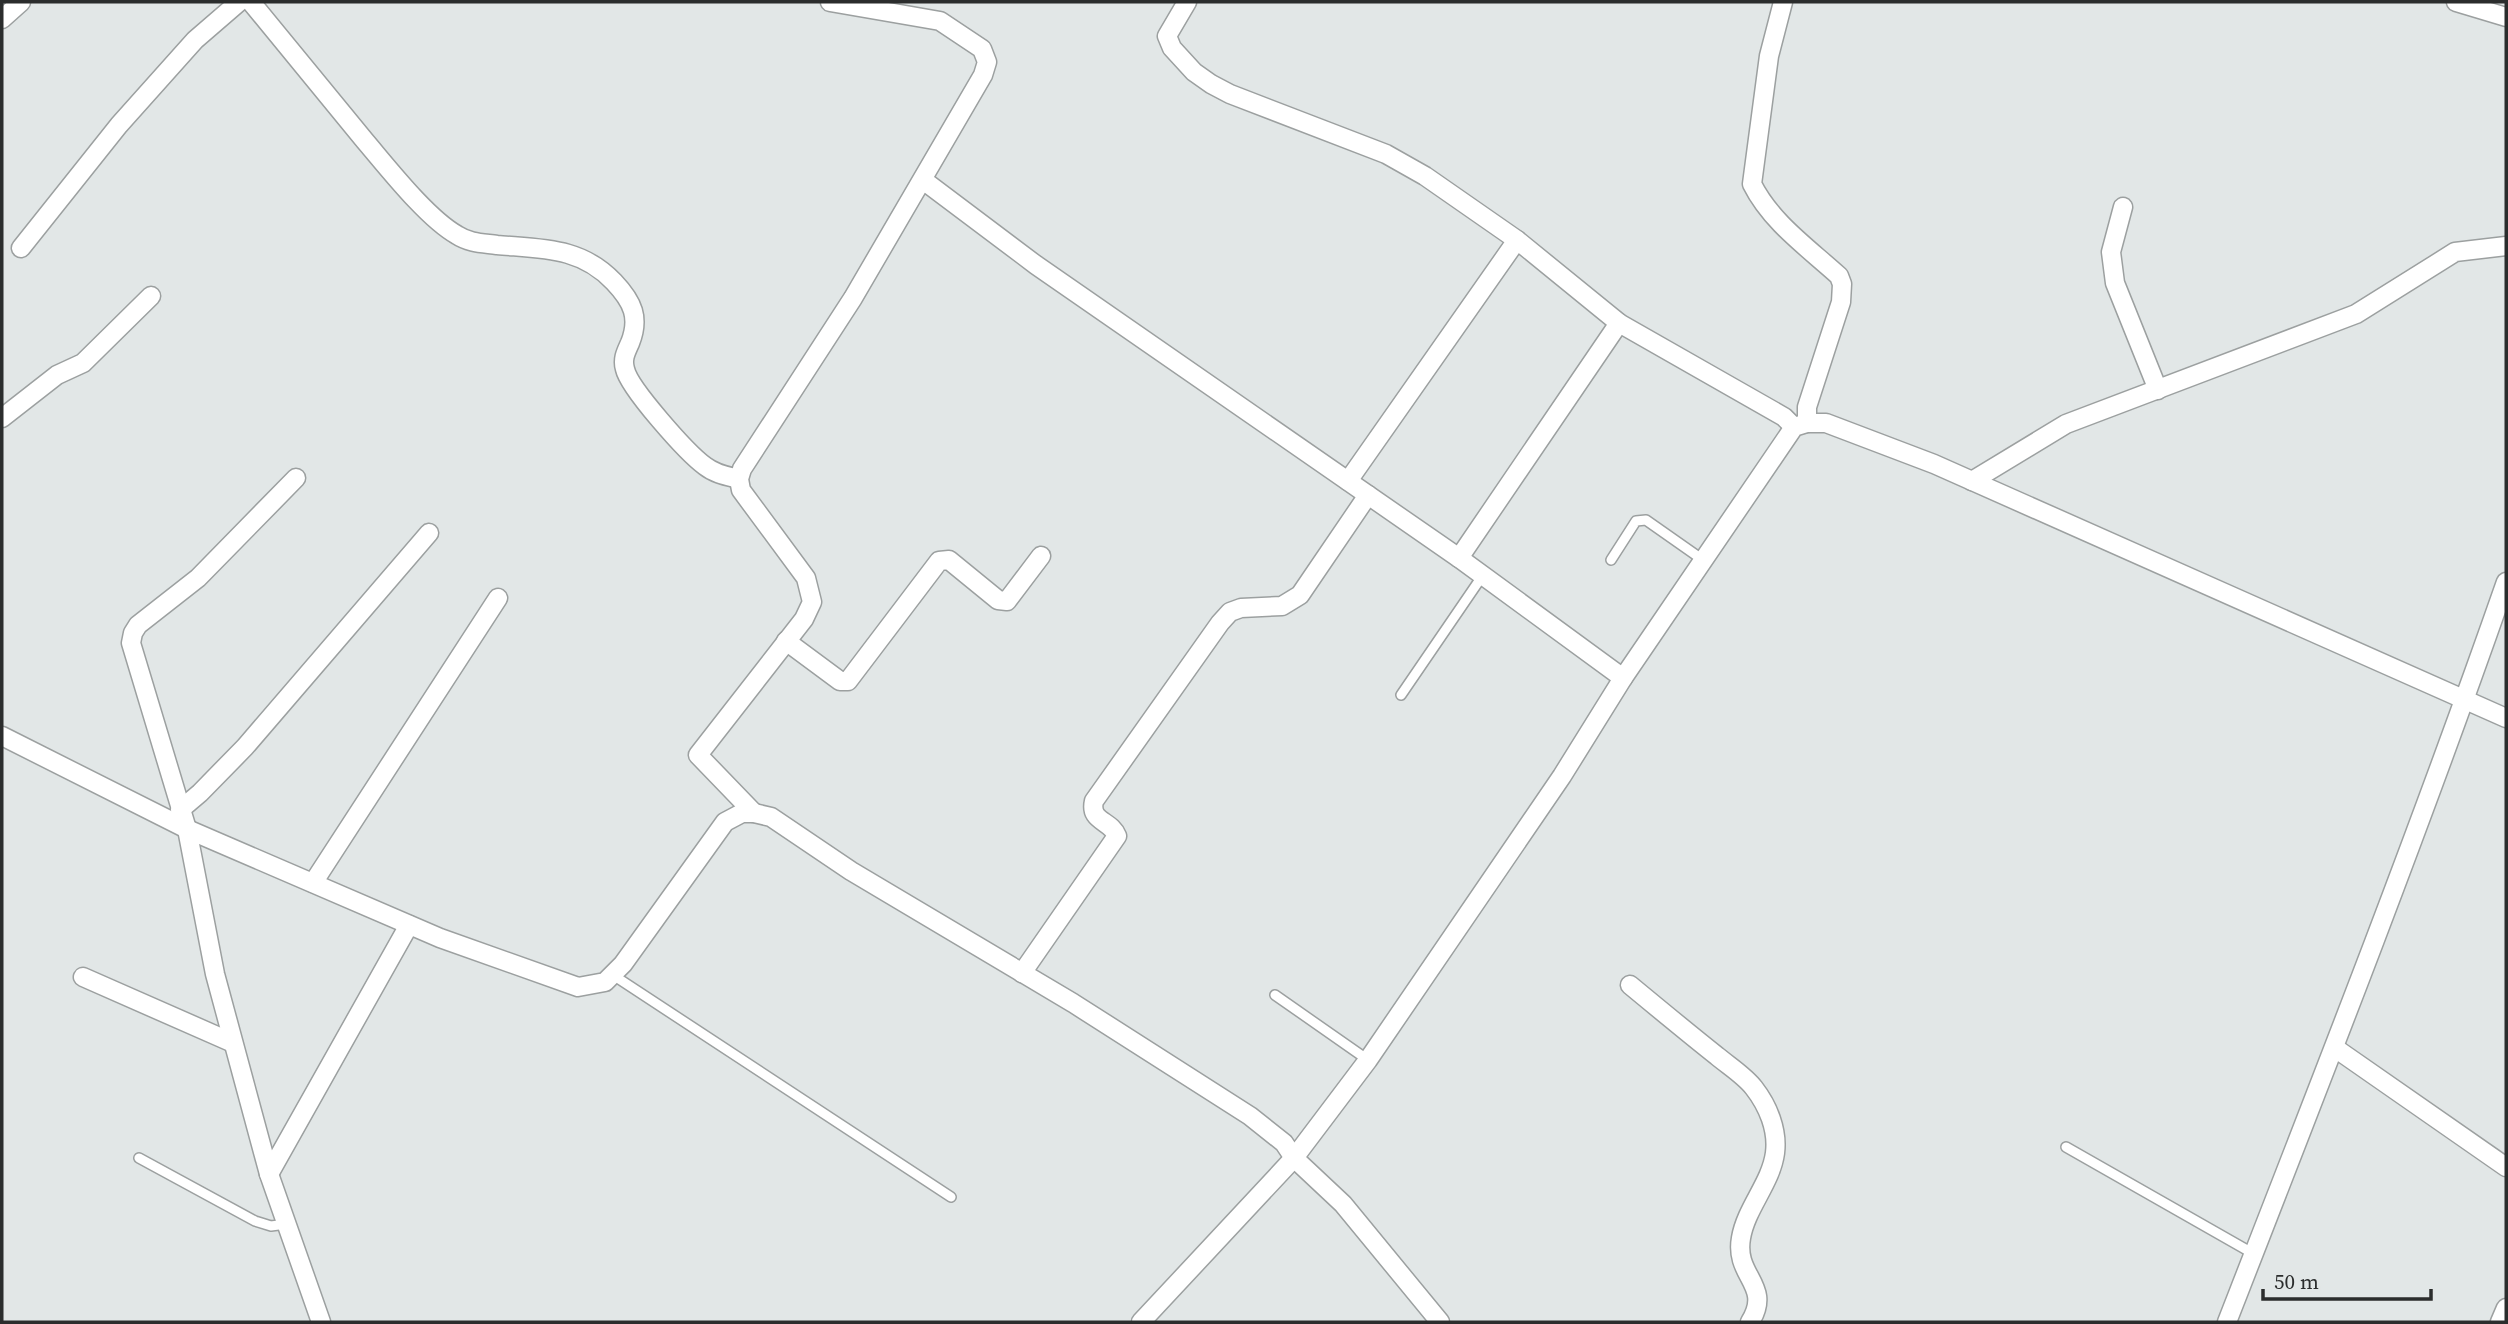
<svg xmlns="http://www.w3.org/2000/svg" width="2508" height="1324" viewBox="0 0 2508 1324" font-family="'Source Serif 4',serif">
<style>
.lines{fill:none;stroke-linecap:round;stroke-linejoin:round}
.lane-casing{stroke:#9ca0a0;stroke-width:12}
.street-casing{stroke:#9ca0a0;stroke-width:21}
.lane{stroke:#fff;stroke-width:9}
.street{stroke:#fff;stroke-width:18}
</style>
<rect width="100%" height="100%" fill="#e2e7e7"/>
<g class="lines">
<!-- lane casing -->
<g class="lane-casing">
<g id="lane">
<polyline points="1611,560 1636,521 1646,520 1703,560"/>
<polyline points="1401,695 1483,575"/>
<polyline points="613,975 951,1197"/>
<polyline points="1275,995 1368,1060"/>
<polyline points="2066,1147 2254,1254"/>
<polyline points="139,1158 255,1221 271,1226 286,1224"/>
</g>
</g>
<!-- street casing -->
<g class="street-casing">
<g id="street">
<path d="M251,2C289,48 327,94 365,141C388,168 427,218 457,235C469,243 483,243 497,245C543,249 581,247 614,282C633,302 640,318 630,343C626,352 622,359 625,369C629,388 687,453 705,466C715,474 727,476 739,479"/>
<polyline points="1187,2 1167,36 1172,48 1194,72 1211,84 1230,94 1386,154 1425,176 1517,240 1619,323 1784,417 1794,427"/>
<path d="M1783,2L1769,56L1752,184C1771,222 1807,247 1839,276L1842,284L1841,302L1807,407V423"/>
<polyline points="2456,2 2506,17"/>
<polyline points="2,19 21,2"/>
<polyline points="923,180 1036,265 1459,558 1623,678"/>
<polyline points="2123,207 2111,252 2115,283 2158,390"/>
<polyline points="21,248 119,125 195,40 239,2"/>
<polyline points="2,418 57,375 83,363 151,296"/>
<polyline points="296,478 198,578 138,625 133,633 131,643 187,829 215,974 269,1174 321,1322"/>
<polyline points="1348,481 1517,240"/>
<polyline points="1972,481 2066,424 2356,314 2455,252 2506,246"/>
<polyline points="1459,558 1619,323"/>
<polyline points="786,641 840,681 848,681 939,561 949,560 998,600 1007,601 1041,556"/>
<polyline points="2,736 187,829 440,938 578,987 605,982 623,964 725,822 742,813 754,813 771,817 851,871 1073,1003 1250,1116 1284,1143 1294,1158 1343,1204 1440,1322"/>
<polyline points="180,810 200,793 245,747 429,533"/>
<polyline points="754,813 698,755 804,619 812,602 806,578 741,490 739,479 742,469 853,298 983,75 987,62 982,49 940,21 830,2"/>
<polyline points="313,883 498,598"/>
<path d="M1022,973L1117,836C1111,820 1089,822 1094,801L1220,623L1230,612L1241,608L1282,606L1300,595L1368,495"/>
<polyline points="83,977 233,1043"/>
<path d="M1630,985C1659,1009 1688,1033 1717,1056C1729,1066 1745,1076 1754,1088C1768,1106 1778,1130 1775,1153C1771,1183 1746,1208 1741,1238C1734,1277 1773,1285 1750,1322"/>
<polyline points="2335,1048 2506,1167"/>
<polyline points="269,1174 409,925"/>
<polyline points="1141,1322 1294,1158 1368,1060 1562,776 1623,678 1794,427 1807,423 1826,423 1934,464 2506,718"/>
<path d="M2227,1322C2323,1076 2419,831 2506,582"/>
<polyline points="2500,1322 2506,1308"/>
</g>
</g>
<!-- lane -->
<use href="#lane" class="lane"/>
<!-- street -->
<use href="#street" class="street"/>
</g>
<!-- border -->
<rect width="2508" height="1324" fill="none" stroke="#2b2d2d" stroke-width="7"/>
<!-- scale -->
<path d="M2263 1289v10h168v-10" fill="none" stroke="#2b2d2d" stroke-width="3.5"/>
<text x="2274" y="1289" font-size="21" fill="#2b2d2d" stroke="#e2e7e7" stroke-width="5" paint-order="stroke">50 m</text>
</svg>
